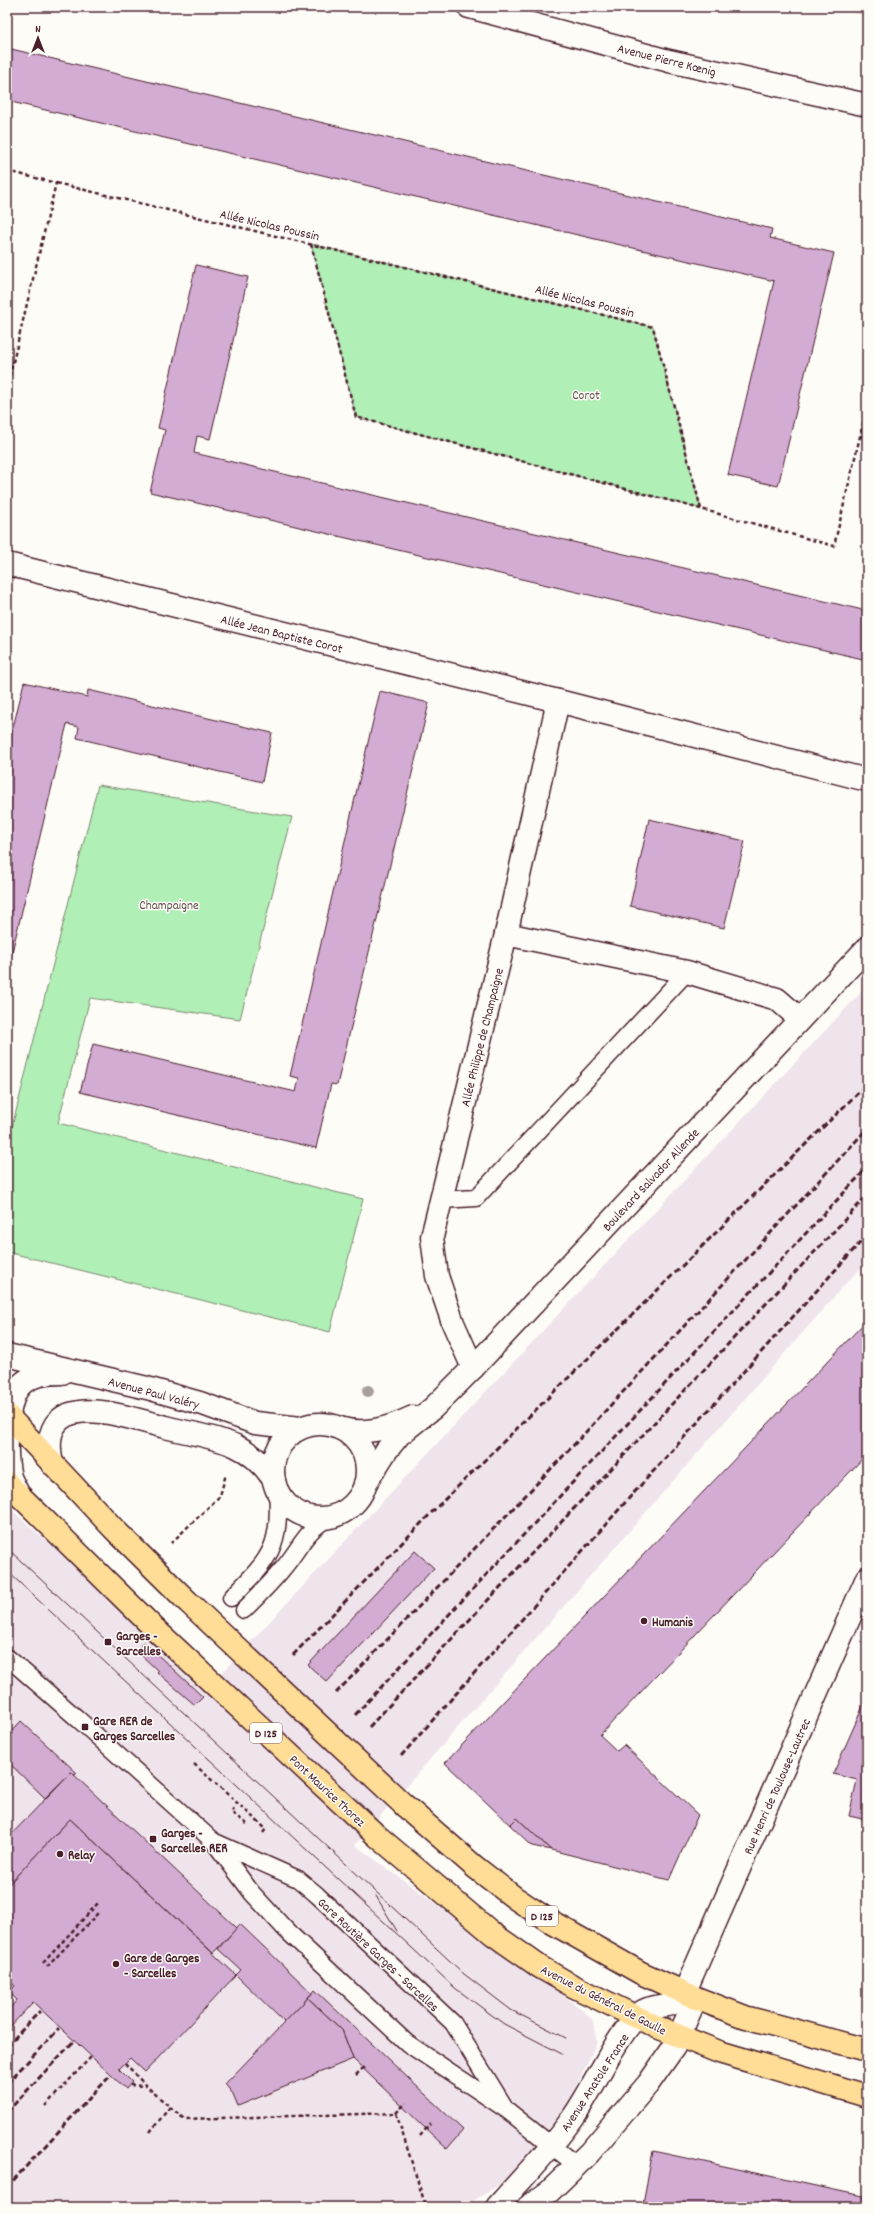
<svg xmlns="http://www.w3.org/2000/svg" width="874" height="2214" viewBox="0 0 874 2214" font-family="Dekko,sans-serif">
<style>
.built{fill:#f0e4ec}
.green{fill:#b0efb6;stroke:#7d8770}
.building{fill:#d2acd3;stroke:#4a1f2b}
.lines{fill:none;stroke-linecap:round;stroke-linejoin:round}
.lane-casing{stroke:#4a1f2b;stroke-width:19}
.street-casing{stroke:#4a1f2b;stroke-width:25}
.primary-casing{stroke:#4a1f2b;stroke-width:25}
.path{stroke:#4a1f2b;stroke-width:2.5;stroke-dasharray:4 3;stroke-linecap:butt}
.lane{stroke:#fdfcf7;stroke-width:16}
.street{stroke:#fdfcf7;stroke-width:22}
.primary{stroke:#ffdd96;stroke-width:22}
.tram{stroke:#4a1f2b;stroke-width:1}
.rail{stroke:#4a1f2b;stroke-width:3;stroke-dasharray:6 3;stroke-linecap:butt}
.lane-bridge-casing{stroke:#4a1f2b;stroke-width:19;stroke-linecap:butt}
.primary-bridge-casing{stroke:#4a1f2b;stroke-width:25;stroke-linecap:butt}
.lane-bridge{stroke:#fdfcf7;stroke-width:16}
.primary-bridge{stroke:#ffdd96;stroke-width:22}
.tree{fill:#a99f9a}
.poi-dot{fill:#4a1f2b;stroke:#fdfcf7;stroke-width:1.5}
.labels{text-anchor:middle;stroke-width:3;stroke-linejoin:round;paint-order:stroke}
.shield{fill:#fdfcf7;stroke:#806168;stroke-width:1}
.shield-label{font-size:12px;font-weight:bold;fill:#4a1f2b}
.street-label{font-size:13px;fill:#4a1f2b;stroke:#fdfcf7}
.park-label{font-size:13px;fill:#64534e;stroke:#fdfcf7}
.poi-label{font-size:13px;font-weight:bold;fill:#4a1f2b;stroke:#fdfcf7;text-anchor:start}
</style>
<rect width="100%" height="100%" fill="#fdfcf7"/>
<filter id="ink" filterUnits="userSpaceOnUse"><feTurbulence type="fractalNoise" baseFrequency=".025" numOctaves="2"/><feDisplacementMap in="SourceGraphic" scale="8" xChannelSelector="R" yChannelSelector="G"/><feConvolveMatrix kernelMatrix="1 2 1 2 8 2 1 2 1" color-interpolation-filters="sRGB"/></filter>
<g filter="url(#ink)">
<!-- built -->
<g class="built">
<polygon points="826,7 867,7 867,16"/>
<polygon points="867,986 867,1262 847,1282 355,1845 583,2010 593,2021 597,2042 569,2103 506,2180 464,2207 7,2207 7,1506 210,1685"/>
</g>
<!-- green -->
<g class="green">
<polygon points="311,244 653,327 701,509 356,417"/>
<polygon points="98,785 292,817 240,1019 90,998 58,1123 363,1199 330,1332 7,1252 7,1147"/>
</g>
<!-- building -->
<g class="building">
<polygon points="7,48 772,229 770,238 834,253 778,486 728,475 774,281 7,101"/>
<polygon points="196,265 248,277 210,439 197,436 194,453 867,611 867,660 150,492 165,430 158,428"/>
<polygon points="24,682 87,697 88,690 272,733 262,782 77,738 79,727 67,724 7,973 7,753"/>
<polygon points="380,691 429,703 337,1085 331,1084 316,1148 80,1092 93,1044 296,1092 299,1078 290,1076"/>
<polygon points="649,819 745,841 724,928 630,906"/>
<polygon points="867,1320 867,1454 600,1735 617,1751 624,1745 698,1815 669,1880 551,1850 517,1818 510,1825 445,1763"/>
<polygon points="415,1551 434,1568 327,1682 308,1665"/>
<polygon points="144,1642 203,1697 195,1705 157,1672 158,1671 137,1651"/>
<polygon points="867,1697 867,1820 849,1816 857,1780 833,1774"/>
<polygon points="21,1721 77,1773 75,1775 71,1772 45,1798 7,1761 7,1736"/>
<polygon points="71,1772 237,1928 213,1953 70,1819 7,1886 7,1839"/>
<polygon points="517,1818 551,1850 532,1846 510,1825"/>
<polygon points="70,1819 236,1975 145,2072 130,2058 119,2069 132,2082 126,2089 33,2002 7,2030 7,2007 9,2009 17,2000 9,1992 15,1986 7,1978 7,1886"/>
<polygon points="240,1924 312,1993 285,2023 236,1975 241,1970 218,1949"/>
<polygon points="315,1990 463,2130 447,2149 353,2059 342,2030 308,1998"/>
<polygon points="308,1998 342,2030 353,2059 238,2106 233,2094 225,2084"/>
<polygon points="653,2151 867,2197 867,2207 663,2207 643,2203"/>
</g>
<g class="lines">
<!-- lane casing -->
<g class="lane-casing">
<g id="lane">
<polyline points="441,1200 476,1198 687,972"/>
<path d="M231,1598C269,1559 282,1548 277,1490"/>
<path d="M244,1610C256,1598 269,1585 280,1572C303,1546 302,1532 335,1514"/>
<polyline points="7,1657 78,1719"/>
<polyline points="316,1894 453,2023 504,2106"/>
<polyline points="286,1930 407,2043 507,2110 576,2165"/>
</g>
</g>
<!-- street casing -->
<g class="street-casing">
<g id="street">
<polyline points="469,7 669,61 867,105"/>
<polyline points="7,564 558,701 867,780"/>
<polyline points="506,934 687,972 777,999 800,1019"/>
<polyline points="7,1355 147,1388 200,1403 255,1423 301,1428"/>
<polyline points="473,1368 453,1323 437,1276 432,1237 506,934 558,701"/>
<circle cx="320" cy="1471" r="47"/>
<path d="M339,1428C366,1436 389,1428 413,1417"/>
<path d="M52,1464C35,1384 123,1416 165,1427C188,1433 214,1436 236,1446C251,1453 265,1466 274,1480"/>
<polyline points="365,1484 386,1451 399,1435 433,1408 473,1368 867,948"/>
<path d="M18,1494C16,1488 12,1483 10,1477C5,1455 4,1397 24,1382C35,1374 48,1373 62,1373"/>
<path d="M497,2207C523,2177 552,2148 574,2116C596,2084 610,2047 636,2017C649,2002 669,2010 682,1998L867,1578"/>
<polyline points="528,2207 550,2191 589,2153 648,2084 674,2047 696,1998"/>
</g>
</g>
<!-- primary casing -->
<g class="primary-casing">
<g id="primary">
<polyline points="7,1415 114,1529 186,1600"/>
<polyline points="7,1483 156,1630"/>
<polyline points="405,1806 475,1867 515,1898 551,1922 641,1973 696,1998 745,2017 867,2050"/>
<polyline points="376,1835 493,1934 540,1967 573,1986 657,2027 719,2052 867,2096"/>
</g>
</g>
<!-- path -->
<g class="path">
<polyline points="7,171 56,183 7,387"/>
<polyline points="56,183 653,327 701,509 834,546 867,407"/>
<polyline points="311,244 356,417 701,509"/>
<polyline points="860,436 867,438"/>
<polyline points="171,1543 220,1496 226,1474"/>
<polyline points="194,1764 266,1829 263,1833"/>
<polyline points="234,1808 231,1812 247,1824"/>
<polyline points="43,1963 99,1902"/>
<polyline points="47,1967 98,1913"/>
<polyline points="125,2063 146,2086 184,2119 396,2113 426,2207"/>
<polyline points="356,2075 365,2066"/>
<polyline points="130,2085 145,2086"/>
<polyline points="45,2106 91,2057"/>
<polyline points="396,2113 406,2103"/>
<polyline points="150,2132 170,2107"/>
<polyline points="420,2136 430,2124"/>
</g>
<!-- lane -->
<use href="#lane" class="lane"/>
<!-- street -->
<use href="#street" class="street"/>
<!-- primary -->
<use href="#primary" class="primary"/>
<!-- tram -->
<g class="tram">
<polyline points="7,1548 464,1974 511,2010 566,2038"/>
<polyline points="7,1571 455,1988 504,2024 562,2054"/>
<polyline points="376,1896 397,1931"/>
</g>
<!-- rail -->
<g class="rail">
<polyline points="293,1655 436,1508 867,1084"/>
<polyline points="336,1693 570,1449 867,1129"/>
<polyline points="355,1715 867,1168"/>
<polyline points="369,1727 867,1196"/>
<polyline points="401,1756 631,1496 867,1235"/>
<polyline points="7,2046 40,2011"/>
<polyline points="7,2083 59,2029"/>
<polyline points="7,2112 73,2042"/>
<polyline points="7,2187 111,2075"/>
</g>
<!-- lane-bridge casing -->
<g class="lane-bridge-casing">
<g id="lane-bridge">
<polyline points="78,1719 213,1841 252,1893 286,1930"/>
<polyline points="215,1842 298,1879 316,1894"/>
</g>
</g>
<!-- primary-bridge casing -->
<g class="primary-bridge-casing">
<g id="primary-bridge">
<polyline points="186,1600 405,1806"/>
<polyline points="156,1630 376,1835"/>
</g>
</g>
<!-- lane-bridge -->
<use href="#lane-bridge" class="lane-bridge"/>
<!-- primary-bridge -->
<use href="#primary-bridge" class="primary-bridge"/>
</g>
<!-- trees -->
<circle class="tree" cx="368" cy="1391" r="6"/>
</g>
<!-- markers -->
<g class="poi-dot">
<circle cx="644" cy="1621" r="4"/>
<rect x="104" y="1638" width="8" height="8" rx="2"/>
<rect x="81" y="1723" width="8" height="8" rx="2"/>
<rect x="149" y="1835" width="8" height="8" rx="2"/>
<circle cx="60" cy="1854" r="4"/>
<circle cx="116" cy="1964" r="4"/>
</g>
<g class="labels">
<!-- shield labels -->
<g class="shield">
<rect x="250" y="1723" width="32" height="20" rx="3"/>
<rect x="526" y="1906" width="32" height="20" rx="3"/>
</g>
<g class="shield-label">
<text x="266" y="1737">D 125</text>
<text x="542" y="1920">D 125</text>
</g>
<!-- street labels -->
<g class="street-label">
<text transform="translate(667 59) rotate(14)" y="5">Avenue Pierre Kœnig</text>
<text transform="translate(270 224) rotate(13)" y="5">Allée Nicolas Poussin</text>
<text transform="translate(585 300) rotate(14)" y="5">Allée Nicolas Poussin</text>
<text transform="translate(282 633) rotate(14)" y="5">Allée Jean Baptiste Corot</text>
<text transform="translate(481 1037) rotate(-76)" y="5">Allée Philippe de Champaigne</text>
<text transform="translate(650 1179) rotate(-47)" y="5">Boulevard Salvador Allende</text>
<text transform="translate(154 1392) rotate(15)" y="5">Avenue Paul Valéry</text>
<text transform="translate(776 1786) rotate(-66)" y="5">Rue Henri de Toulouse-Lautrec</text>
<text transform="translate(328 1790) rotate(43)" y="5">Pont Maurice Thorez</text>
<text transform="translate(379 1954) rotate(43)" y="5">Gare Routière Garges - Sarcelles</text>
<text transform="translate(604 1999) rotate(27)" y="5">Avenue du Général de Gaulle</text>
<text transform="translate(594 2082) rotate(-57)" y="5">Avenue Anatole France</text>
</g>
<!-- park labels -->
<g class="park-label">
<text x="586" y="399">Corot</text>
<text x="169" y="909">Champaigne</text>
</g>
<!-- poi labels -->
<g class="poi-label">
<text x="652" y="1626">Humanis</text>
<text x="116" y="1640">Garges -<tspan x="116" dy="15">Sarcelles</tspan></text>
<text x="93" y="1725">Gare RER de<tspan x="93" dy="15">Garges Sarcelles</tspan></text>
<text x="161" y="1837">Garges -<tspan x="161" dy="15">Sarcelles RER</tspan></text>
<text x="68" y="1859">Relay</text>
<text x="124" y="1962">Gare de Garges<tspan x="124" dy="15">- Sarcelles</tspan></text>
</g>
</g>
<!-- margin -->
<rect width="874" height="2214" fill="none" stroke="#fdfcf7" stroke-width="24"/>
<rect x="12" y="12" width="850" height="2190" fill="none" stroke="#4a1f2b" stroke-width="1.5" filter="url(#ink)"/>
<!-- north arrow -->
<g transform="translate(38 38)" stroke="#fdfcf7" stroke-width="3" paint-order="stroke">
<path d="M0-3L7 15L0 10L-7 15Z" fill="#4a1f2b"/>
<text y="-6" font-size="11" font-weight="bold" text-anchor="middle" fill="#4a1f2b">N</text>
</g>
</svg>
